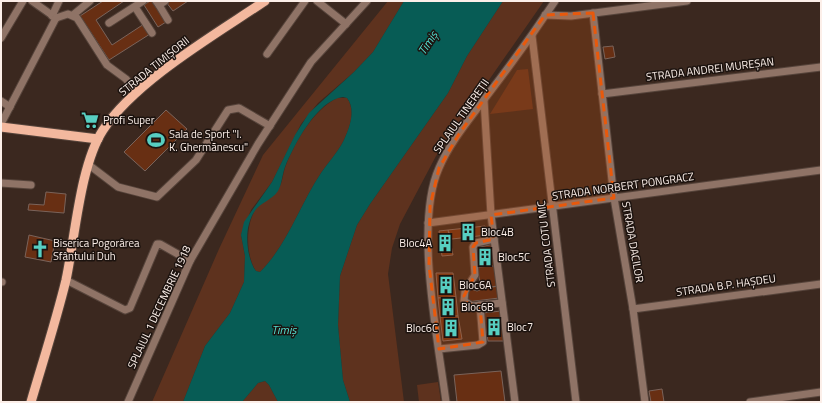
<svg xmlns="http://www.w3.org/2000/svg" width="822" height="403" viewBox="0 0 822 403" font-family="'Titillium Web',sans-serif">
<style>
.green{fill:#5e321e}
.water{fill:#075c55;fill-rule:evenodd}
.building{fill:#682f13;stroke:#7a635a}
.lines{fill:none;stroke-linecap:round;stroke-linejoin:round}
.minor-casing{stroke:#56443b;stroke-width:9}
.major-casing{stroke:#56443b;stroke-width:11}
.minor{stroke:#8f7366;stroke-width:7}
.major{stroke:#f3b89e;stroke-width:9}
.marked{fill:#e8590c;fill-opacity:0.2;stroke:#e8590c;stroke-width:3;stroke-dasharray:8 5;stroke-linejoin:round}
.labels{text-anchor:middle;stroke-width:3;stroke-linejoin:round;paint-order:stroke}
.street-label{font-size:11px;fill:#fcefe9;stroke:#1c130f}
.poi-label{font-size:11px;fill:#fcefe9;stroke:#1c130f;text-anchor:start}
.water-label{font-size:12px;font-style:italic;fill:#54dfd1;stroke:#1c130f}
</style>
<rect width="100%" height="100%" fill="#3b281f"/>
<!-- green -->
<g class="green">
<polygon points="388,1 404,1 373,52 354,72 318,103 301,124 272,182 251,210 241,235 245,256 244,282 230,313 205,346 183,402 152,402 219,249 263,155"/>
<polygon points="503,1 544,1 436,156 400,224 392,248 388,274 404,402 350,402 343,380 338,325 340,276 357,225 370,204 448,93 467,56"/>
<polygon points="528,69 533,109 490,114 517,70"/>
<path d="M337,98H347C355,109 351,124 346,135C341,149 329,161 321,173C299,206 288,244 260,272L256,271C245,255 245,219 259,205C265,199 276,194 280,186C283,180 283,172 286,165C296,140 313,111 337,98Z"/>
<polygon points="265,381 269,385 278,402 242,402 258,383"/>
<polygon points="438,382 441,402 419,402 417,385"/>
</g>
<!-- water -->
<path class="water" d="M404,1H503L467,56L448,93L370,204L357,225L340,276L338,325L343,380L350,402H278L269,385L265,381L258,383L242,402H183L205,346L230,313L244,282L245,256L241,235L244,222L272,182L295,135L309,113L354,72L373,52ZM343,97L347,98C355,108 351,124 346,135C341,149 329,161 321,173C299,206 288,244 260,272L256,271C248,261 245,237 249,224C255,201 269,204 278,191C282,184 282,175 285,167C294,145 317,100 343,97Z"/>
<!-- building -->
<g class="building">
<polygon points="103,1 124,1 96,20 112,45 144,24 150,34 109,60 80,16"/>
<polygon points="150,1 152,1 166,22 158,27 144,5"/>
<polygon points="168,1 188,1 173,11 166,2"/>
<polygon points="613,46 615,57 605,59 603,47"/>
<polygon points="166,110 187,129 145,171 124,152"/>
<polygon points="46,192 66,194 64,213 28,210 29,204 44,205"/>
<polygon points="485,226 487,235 452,239 448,230"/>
<polygon points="448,230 453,255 442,256 439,231"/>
<polygon points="29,235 55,241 51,262 25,257"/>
<polygon points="494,244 495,266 477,267 475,248"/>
<polygon points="495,266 498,286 481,288 477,267"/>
<polygon points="436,273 453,273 456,297 438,298"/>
<polygon points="498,286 499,298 467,302 467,291 471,289 477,291 482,289"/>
<polygon points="456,297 458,316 440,317 438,298"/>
<polygon points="501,311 505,341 488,341 483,313"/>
<polygon points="458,316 462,339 443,341 440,317"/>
<polygon points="501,371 505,402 457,402 454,375"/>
<polygon points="662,389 664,402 651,402 649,391"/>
</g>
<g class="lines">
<!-- minor casing -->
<g class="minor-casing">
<g id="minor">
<polyline points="32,1 56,18"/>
<polyline points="156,1 159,5 165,1"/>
<polyline points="317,1 346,24"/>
<polyline points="159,5 168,20"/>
<polyline points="135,7 152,33"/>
<polyline points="593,13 614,198 633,309 645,402"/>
<polyline points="73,15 90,1"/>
<polyline points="545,15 571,16 687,1"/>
<polyline points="52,16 59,1"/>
<polyline points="56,18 68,14 77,18 107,65 126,79 137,93"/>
<polyline points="109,23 143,1"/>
<polyline points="532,36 576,402"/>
<polyline points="1,38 23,1"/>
<polyline points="267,54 305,1"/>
<polyline points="602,94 821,67"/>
<polyline points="484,100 491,215 515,402"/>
<polyline points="1,101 10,107"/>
<polyline points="1,124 56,18"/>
<polyline points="89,165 118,187 157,197 196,160 228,110 239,108 270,126"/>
<polyline points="1,183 31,185"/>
<polyline points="428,223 821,170"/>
<polyline points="494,239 476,243 473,247 475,275 465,291 464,301 472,306 502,303"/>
<polyline points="66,280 125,310 130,308 157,244 160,244 190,261"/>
<polyline points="1,282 2,282"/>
<polyline points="633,309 821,284"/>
<polyline points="439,349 478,345 483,342 480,305"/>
<polyline points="128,402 190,261 258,144 311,62 367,1"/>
<path d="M446,402C438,340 414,224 439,168C450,142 469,120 486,97C510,66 533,34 555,1"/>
<polyline points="750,402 821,392"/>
</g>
</g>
<!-- major casing -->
<g class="major-casing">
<g id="major">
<polyline points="1,127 98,139"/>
<path d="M31,402C43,361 56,321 66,280C75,238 80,165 103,130C135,81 216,34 265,1"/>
</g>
</g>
<!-- minor -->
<use href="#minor" class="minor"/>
<!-- major -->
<use href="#major" class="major"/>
</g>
<!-- marked area -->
<path class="marked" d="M593,13L614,198L491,215L494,239L476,243L473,247L475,275L464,296L468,305H480L483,342L439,349L429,265L430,206L439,168L459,134L545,15Z"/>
<!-- icons -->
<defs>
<g id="supermarket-bare" transform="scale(1.38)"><path d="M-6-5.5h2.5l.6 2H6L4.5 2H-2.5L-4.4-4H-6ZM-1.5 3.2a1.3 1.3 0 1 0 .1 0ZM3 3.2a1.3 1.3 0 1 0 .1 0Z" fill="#57cec1" stroke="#1c130f" stroke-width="2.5" paint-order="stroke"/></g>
<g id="stadium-bare" transform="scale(1.38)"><path d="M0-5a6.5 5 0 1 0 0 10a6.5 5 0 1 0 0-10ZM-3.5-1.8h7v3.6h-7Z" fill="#57cec1" stroke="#1c130f" stroke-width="2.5" paint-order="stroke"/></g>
<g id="building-bare" transform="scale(1.38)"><path d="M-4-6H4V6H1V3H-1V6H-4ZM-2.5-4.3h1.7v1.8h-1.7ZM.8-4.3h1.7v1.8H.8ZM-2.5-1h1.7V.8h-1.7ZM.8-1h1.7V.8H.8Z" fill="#57cec1" stroke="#1c130f" stroke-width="2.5" paint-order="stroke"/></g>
<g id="church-bare" transform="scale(1.38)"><path d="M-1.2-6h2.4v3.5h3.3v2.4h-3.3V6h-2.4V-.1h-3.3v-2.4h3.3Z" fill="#57cec1" stroke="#1c130f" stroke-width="2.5" paint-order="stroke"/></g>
</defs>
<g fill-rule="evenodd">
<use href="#supermarket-bare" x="90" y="120"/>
<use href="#stadium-bare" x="156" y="140"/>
<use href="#building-bare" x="468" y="232"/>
<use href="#building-bare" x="445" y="243"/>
<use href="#church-bare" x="40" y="249"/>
<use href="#building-bare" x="485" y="257"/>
<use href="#building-bare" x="446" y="285"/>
<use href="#building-bare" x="448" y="307"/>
<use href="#building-bare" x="494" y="327"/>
<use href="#building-bare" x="451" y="328"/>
</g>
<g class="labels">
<!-- street labels -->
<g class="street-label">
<text transform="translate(154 66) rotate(-39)" y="4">STRADA TIMIȘORII</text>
<text transform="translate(710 69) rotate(-7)" y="4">STRADA ANDREI MUREȘAN</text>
<text transform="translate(461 116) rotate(-55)" y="4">SPLAIUL TINEREȚII</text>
<text transform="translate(623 186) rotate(-8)" y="4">STRADA NORBERT PONGRACZ</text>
<text transform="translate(633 242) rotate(80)" y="4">STRADA DACILOR</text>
<text transform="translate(546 244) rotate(-97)" y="4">STRADA COTU MIC</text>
<text transform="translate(726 285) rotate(-8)" y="4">STRADA B.P. HAȘDEU</text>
<text transform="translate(159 307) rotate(-65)" y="4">SPLAIUL 1 DECEMBRIE 1918</text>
</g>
<!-- poi labels -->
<g class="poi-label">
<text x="103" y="124">Profi Super</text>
<text x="169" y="138">Sala de Sport "I.<tspan x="169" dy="13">K. Ghermănescu"</tspan></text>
<text x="481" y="236">Bloc4B</text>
<text x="53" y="247">Biserica Pogorârea<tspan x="53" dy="13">Sfântului Duh</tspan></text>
<text x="432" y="247" text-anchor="end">Bloc4A</text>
<text x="498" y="261">Bloc5C</text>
<text x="459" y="289">Bloc6A</text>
<text x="461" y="311">Bloc6B</text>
<text x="507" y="331">Bloc7</text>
<text x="438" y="332" text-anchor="end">Bloc6C</text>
</g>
<!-- water labels -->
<g class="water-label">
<text transform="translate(428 43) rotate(-57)" y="4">Timiș</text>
<text x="284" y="334">Timiș</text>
</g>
</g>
<!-- border -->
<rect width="822" height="403" fill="none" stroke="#fcefe9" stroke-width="4"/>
</svg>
